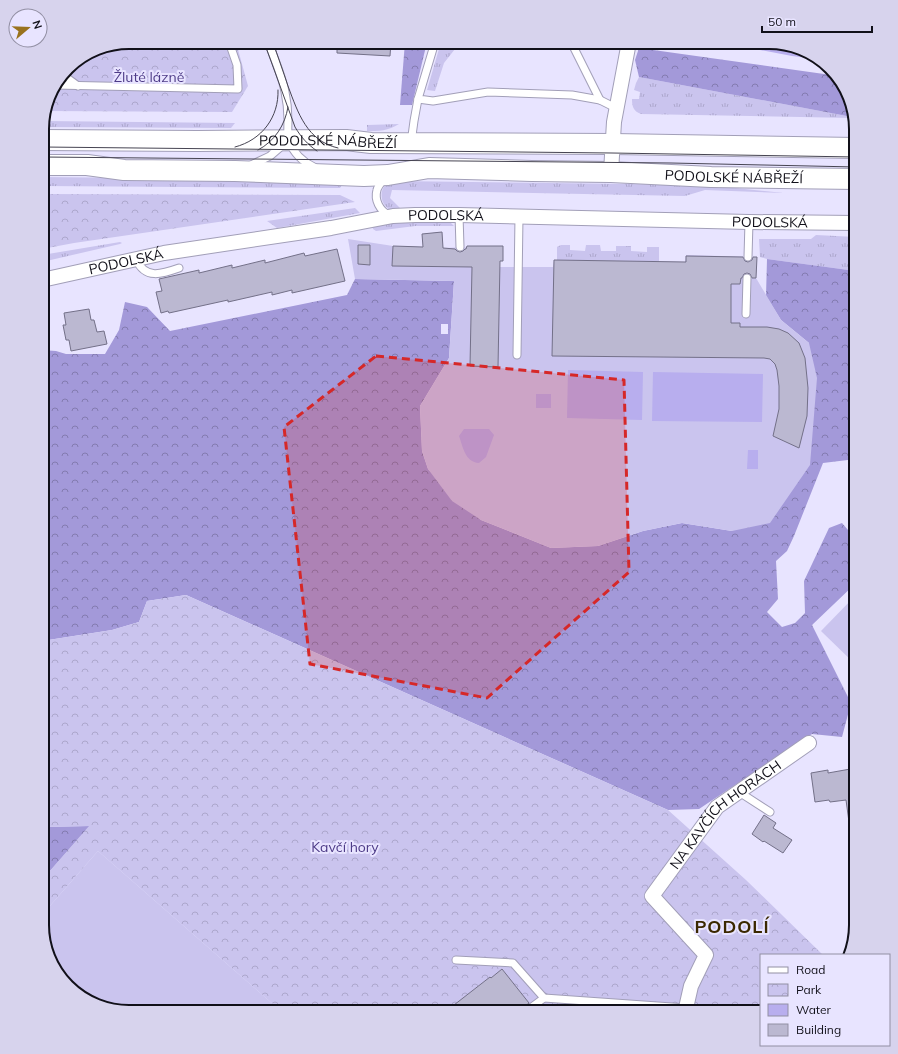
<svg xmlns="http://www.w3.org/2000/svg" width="898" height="1054" viewBox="0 0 898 1054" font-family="Mulish,sans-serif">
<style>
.grass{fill:url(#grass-tufts)}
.forest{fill:url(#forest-crowns);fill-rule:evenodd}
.park{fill:url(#park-crowns)}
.pitch{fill:#cac4ee}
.water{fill:#b8aeee}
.building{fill:#bbb8d1;stroke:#737088}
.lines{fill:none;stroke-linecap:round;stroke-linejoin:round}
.service-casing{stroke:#a29fb8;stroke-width:9}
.minor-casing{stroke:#a29fb8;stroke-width:16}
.secondary-casing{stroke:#a29fb8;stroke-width:22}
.service{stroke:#fff;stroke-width:7}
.minor{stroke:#fff;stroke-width:14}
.secondary{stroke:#fff;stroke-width:20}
.tram{stroke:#464452;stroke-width:1}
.marked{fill:#d62828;fill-opacity:0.2;stroke:#d62828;stroke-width:3;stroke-dasharray:8 5;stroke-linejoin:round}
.labels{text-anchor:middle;stroke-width:4;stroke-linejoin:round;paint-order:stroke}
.park-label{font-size:14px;fill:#4d3b87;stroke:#e8e4ff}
.street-label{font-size:14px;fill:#111019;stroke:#e8e4ff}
.district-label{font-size:18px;font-weight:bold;letter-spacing:1px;fill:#3b2800;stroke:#e8e4ff}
.rim{fill:none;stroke:#111019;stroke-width:2}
</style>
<defs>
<pattern id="grass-tufts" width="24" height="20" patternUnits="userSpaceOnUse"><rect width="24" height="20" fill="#cac4ee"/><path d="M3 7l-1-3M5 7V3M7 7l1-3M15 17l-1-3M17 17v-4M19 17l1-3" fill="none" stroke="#aca7cc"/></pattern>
<pattern id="forest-crowns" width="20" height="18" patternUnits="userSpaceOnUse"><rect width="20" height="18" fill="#a399d9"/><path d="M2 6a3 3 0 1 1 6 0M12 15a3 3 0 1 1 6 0" fill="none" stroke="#837baf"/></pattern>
<pattern id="park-crowns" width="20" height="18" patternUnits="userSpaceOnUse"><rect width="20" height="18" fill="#cac4ee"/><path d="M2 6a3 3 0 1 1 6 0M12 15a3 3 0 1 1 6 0" fill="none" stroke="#aca7cc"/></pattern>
</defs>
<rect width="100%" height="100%" fill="#e8e4ff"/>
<!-- grass -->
<g class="grass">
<polygon points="441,42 461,42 462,43 455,49 444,63 435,91 427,90"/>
<path d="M639,77L852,117V118L641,114C633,111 632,106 632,99H639L640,92L634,90L636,83Z"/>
<polygon points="43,121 235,123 231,128 42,127"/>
<path d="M399,124C388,131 379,131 367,131V125Z"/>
<polygon points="42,177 342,180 342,185 340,188 336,188 42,186"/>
<path d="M395,181L706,185L784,193L705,190L685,196L392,190L390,198L403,211C399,211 396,212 393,211C381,208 377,190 388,183C390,182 392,182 395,181Z"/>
<polygon points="355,208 360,213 277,228 267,221"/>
<polygon points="400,221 449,221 454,226 415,226 376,231 373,229 372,225"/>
<polygon points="816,235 856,237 856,271 767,259 760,257 759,239 811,239"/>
<polygon points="120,242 122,243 120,244 42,262 42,255"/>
<polygon points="561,245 570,245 570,250 585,251 586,245 600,245 601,251 616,251 616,246 631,246 631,251 647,252 647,247 659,247 659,262 557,260 557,247"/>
</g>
<!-- forest -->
<g class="forest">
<polygon points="405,42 427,42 412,105 400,105"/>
<polygon points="639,48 838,76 852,117 639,77 635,60"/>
<path d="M767,259L856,271V459L823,463L794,536L787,551L776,561L778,599L767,612L782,627L795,623L805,613L804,581L829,528L842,523L848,530L856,528V583L812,625L851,703L842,737L812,734L699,809L668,810L186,595L147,601L139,622L112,630L42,641V350L56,351L66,354H105L119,330L125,302L147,307L170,331L347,295L355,279L454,281L449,358L420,406L422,451L428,469L481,520L551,548L598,546L643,531L682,523L732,531L809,343L781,320L766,296ZM441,324H448V334H441Z"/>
<polygon points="90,826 42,880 42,827"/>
</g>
<!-- park -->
<g class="park">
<polygon points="129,42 236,42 248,86 232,112 46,111 51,91 71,64 96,49"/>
<polygon points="42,194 340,195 355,202 74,243 42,249"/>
<polygon points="186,595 668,810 746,880 823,955 761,955 761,1012 518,1012 529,1003 502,969 491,978 490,977 445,1012 282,1012 98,851 42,915 42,880 89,826 42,827 42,641 112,630 139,622 147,601"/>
</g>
<!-- pitch -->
<g class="pitch">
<polygon points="442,232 443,248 503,246 503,261 500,261 500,267 553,267 554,260 685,262 686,255 757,257 756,278 781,320 809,343 817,378 810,465 770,523 732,531 682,523 643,531 598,546 551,548 481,520 452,501 428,469 422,451 420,406 449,358 454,281 355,279 348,239 393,246 423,247 422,234"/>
<polygon points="856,595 856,665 821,631"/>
<polygon points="98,851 282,1012 129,1012 90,1003 60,978 42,925 42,915"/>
</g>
<!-- water -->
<g class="water">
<polygon points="719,42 774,42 808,51 817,59 792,56"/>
<polygon points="568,370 643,372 642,420 567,418"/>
<polygon points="653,372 763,374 762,422 652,421"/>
<rect x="536" y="394" width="15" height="14"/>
<path d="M464,429H489L494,435L486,457L479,463C465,462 463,447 459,436Z"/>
<polygon points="748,450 758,450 758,469 747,469"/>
</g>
<!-- building -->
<g class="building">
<polygon points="337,42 391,42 390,56 337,53"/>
<polygon points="442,232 443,248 455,249 457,251 460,252 463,251 465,249 466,249 467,246 503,246 503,261 500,261 498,367 470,366 472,267 392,266 393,246 423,247 422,234"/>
<polygon points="358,245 370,245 370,265 358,264"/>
<polygon points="337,249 345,281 292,293 292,290 272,295 272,292 228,302 228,300 169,313 168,311 161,313 156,292 162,291 159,279 199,270 199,273 232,265 232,268 265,260 265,263 304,253 305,256"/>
<polygon points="686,256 743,257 745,261 748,262 752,260 753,257 757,257 756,278 752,278 750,274 747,273 744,274 742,278 741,278 740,284 731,284 731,323 740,323 740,327 767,327 779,329 788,333 799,343 805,358 808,388 807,416 799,448 773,436 779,409 779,386 777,370 775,364 770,359 764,358 552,356 554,260 686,262"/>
<polygon points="89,309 91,320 94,320 97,332 104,331 107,344 71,351 69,340 66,340 63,325 66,325 64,313"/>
<polygon points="856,768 856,821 849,822 846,800 830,802 829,800 815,802 811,773 828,770 828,773"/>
<polygon points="764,815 776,823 773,828 792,840 783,853 764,841 763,842 752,834"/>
<polygon points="502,969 529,1003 518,1012 511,1012 506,1006 499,1012 445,1012 490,977 491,978"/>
</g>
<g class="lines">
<!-- service casing -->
<g class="service-casing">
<g id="service">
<path d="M268,42C274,58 282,75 285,92C287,101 288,110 288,120C288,126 287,135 289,141C294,154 303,162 314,167"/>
<polyline points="435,42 418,99 433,101 488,92 572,95 600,100 616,108"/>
<polyline points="571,42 600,100"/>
<polyline points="63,75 78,86"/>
<polyline points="55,85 238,89 237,65 229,42"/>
<polyline points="411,143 414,121 418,99"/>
<polyline points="251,165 270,156 284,144"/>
<path d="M384,179C381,183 378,186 377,190C374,200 380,211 389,215"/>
<polyline points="459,215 460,247"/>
<polyline points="748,257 749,222"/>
<path d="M136,259C145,280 162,274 179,268"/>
<polyline points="746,314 747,278"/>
<polyline points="517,355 519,217"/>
<polyline points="739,792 770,812"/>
<polyline points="456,960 513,963 544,998 686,1008"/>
<polyline points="525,1012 544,998"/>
</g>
</g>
<!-- minor casing -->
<g class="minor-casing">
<g id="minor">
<polyline points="611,172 614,122 629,42"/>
<path id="s1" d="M42,280L164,253L331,228L367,221L393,216L415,215H459L749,222L856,223"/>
<path id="s2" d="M687,1012L686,1008L691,986L706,955L652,896L717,807L809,743"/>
</g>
</g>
<!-- secondary casing -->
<g class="secondary-casing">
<g id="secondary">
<path id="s3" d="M42,140L197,141L346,140L371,143L613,144L856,148"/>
<path id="s4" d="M42,165H87L124,170L235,171L364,176L388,175L429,168L532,171L611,172L711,177L856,179"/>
</g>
</g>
<!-- service -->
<use href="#service" class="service"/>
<!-- minor -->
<use href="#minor" class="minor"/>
<!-- secondary -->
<use href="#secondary" class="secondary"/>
<!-- tram -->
<g class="tram">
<path d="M264,42L295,127C301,137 307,144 317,151"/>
<path d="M273,42C278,57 283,71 288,86C298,113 307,141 338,148"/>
<polyline points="42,147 612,153 856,157"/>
<path d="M235,147C262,140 279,117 278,90"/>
<path d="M258,150C275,141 285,125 288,107"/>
<polyline points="42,157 671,163 856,167"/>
</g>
</g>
<!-- marked area -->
<path class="marked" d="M376,356L624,380L629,572L487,698L310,664L284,427Z"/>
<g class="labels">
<!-- park labels -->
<g class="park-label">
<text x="149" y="82">Žluté lázně</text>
<text x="345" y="852">Kavčí hory</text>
</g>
<!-- street labels -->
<g class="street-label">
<text dy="5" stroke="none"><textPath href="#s3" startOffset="286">PODOLSKÉ NÁBŘEŽÍ</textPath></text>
<text dy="5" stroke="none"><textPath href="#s4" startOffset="693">PODOLSKÉ NÁBŘEŽÍ</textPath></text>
<text dy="5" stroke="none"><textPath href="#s1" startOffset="410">PODOLSKÁ</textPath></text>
<text dy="5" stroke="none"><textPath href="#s1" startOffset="734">PODOLSKÁ</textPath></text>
<text dy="5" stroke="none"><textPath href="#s1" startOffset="86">PODOLSKÁ</textPath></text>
<text dy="5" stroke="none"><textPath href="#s2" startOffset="252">NA KAVČÍCH HORÁCH</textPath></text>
</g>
<!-- district labels -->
<g class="district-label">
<text x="732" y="933">PODOLÍ</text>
</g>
</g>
<!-- crop -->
<path d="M0 0H898V1054H0ZM129 49H769A80 80 0 0 1 849 129V925A80 80 0 0 1 769 1005H129A80 80 0 0 1 49 925V129A80 80 0 0 1 129 49Z" fill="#d7d3ed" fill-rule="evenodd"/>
<path class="rim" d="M129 49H769A80 80 0 0 1 849 129V925A80 80 0 0 1 769 1005H129A80 80 0 0 1 49 925V129A80 80 0 0 1 129 49Z"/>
<!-- legend -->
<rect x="760" y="954" width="130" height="92" fill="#e8e4ff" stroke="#928fa3"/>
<rect x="768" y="967" width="20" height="6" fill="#ffffff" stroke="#928fa3"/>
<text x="796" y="974" font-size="12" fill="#111019">Road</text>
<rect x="768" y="984" width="20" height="12" fill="url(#park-crowns)" stroke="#928fa3"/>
<text x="796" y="994" font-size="12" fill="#111019">Park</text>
<rect x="768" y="1004" width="20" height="12" fill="#b8aeee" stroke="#928fa3"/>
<text x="796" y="1014" font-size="12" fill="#111019">Water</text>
<rect x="768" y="1024" width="20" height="12" fill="#bbb8d1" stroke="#928fa3"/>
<text x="796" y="1034" font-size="12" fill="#111019">Building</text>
<!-- north arrow -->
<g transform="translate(28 28) rotate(71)"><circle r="19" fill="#e8e4ff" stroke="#928fa3"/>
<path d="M0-3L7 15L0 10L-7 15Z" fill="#99721e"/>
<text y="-6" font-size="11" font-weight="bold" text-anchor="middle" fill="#111019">N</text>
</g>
<!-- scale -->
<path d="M762 26v6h110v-6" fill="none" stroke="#111019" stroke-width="2"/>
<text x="768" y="26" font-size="12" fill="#111019" stroke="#e8e4ff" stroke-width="3" paint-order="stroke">50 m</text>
</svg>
